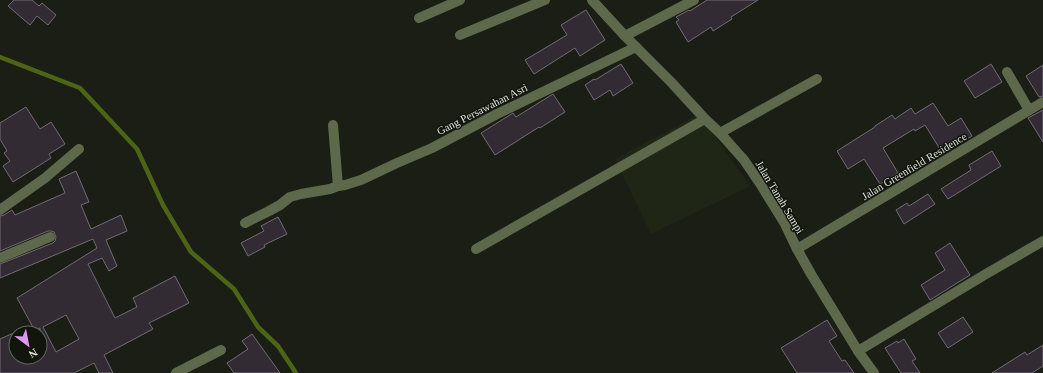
<svg xmlns="http://www.w3.org/2000/svg" width="1043" height="373" viewBox="0 0 1043 373" font-family="Georgia,serif">
<style>
.built{fill:#202616}
.lines{fill:none;stroke-linecap:round;stroke-linejoin:round}
.stream{stroke:#4d6416;stroke-width:4.5}
.building{fill:#322b34;stroke:#736b75;fill-rule:evenodd}
.minor{stroke:#5e694c;stroke-width:10}
.labels{text-anchor:middle;stroke-width:3;stroke-linejoin:round;paint-order:stroke}
.street-label{font-size:11px;fill:#e0e3dd;stroke:#12150c}
</style>
<rect width="100%" height="100%" fill="#1b1e15"/>
<!-- built -->
<polygon class="built" points="699,114 750,186 651,234 615,159"/>
<g class="lines">
<!-- stream -->
<polyline class="stream" points="0,57 80,88 137,149 163,205 191,252 234,289 258,327 278,346 296,373"/>
</g>
<!-- building -->
<g class="building">
<polygon points="14,0 32,0 39,6 42,3 56,15 48,25 37,16 30,25 8,6"/>
<polygon points="707,0 758,0 731,17 732,19 713,31 711,27 688,42 676,22 679,20 676,17 689,10 690,11"/>
<polygon points="586,10 605,40 580,56 575,48 534,74 525,60 567,35 561,25"/>
<polygon points="621,64 633,83 613,96 610,90 594,100 585,85 594,79 595,80"/>
<polygon points="991,64 1002,82 975,98 964,81"/>
<polygon points="1043,65 1043,96 1039,97 1026,76"/>
<polygon points="553,94 565,112 540,128 539,127 495,155 481,133 513,113 516,117"/>
<polygon points="933,103 948,126 961,118 972,136 943,154 925,125 915,131 914,129 883,148 898,173 880,184 864,159 848,169 837,151 875,127 875,126 892,115 895,119 911,108 915,114"/>
<polygon points="26,107 40,129 51,122 65,144 49,154 51,158 13,182 3,166 10,161 4,153 7,151 0,139 0,123"/>
<polygon points="1043,110 1043,142 1028,118"/>
<polygon points="992,151 1001,166 948,199 941,189 971,170 969,165"/>
<path d="M76,171L89,202L81,205L91,229L121,215L127,231L106,240L117,266L109,271L102,258L88,264L115,318L137,307L133,298L175,276L189,303L149,323L153,329L104,355L113,373H99L94,363L74,373H0V339L16,332V357H40V328L35,331L17,298L97,248L93,239L0,278V264L53,243L55,241L56,237L54,232L51,231H48L0,251V216L4,215L12,210L15,215L65,193L59,179ZM66,315L79,339L56,352L43,327Z"/>
<polygon points="928,194 935,204 904,224 896,210 907,203 909,206"/>
<polygon points="278,217 287,234 264,245 265,247 248,256 241,243 264,231 261,226"/>
<polygon points="950,243 970,275 930,300 921,285 945,270 935,253"/>
<polygon points="963,317 973,332 948,348 938,333"/>
<polygon points="827,320 837,336 829,341 842,361 845,360 854,373 797,373 781,348"/>
<polygon points="252,334 280,373 234,373 227,363 248,349 242,341"/>
<polygon points="904,339 916,359 912,361 920,373 901,373 885,348 897,341 898,343"/>
<polygon points="1043,345 1043,366 1032,373 992,373 1025,352 1027,355"/>
</g>
<g class="lines">
<!-- minor -->
<g class="minor">
<polyline points="592,0 625,36 671,82 705,119 720,133 744,160 761,185 785,224 797,249 811,274 858,351 874,373"/>
<polyline points="419,18 460,0"/>
<polyline points="460,35 545,0"/>
<polyline points="625,36 694,0"/>
<polyline points="1007,72 1029,110"/>
<polyline points="333,125 338,186"/>
<polyline points="720,133 817,79"/>
<polyline points="0,210 45,178 79,149"/>
<polyline points="245,223 269,211 280,205 290,197 301,194 330,189 338,186 345,185 361,180 397,163 432,148 497,114 636,47"/>
<polyline points="476,249 705,119"/>
<polyline points="797,249 1043,102"/>
<polyline points="0,258 50,237"/>
<polyline points="858,351 986,274 1043,241"/>
<polyline points="176,373 221,350"/>
</g>
</g>
<g class="labels">
<!-- street labels -->
<g class="street-label">
<text transform="translate(482 109) rotate(-27)" y="4">Gang Persawahan Asri</text>
<text transform="translate(914 166) rotate(-31)" y="4">Jalan Greenfield Residence</text>
<text transform="translate(780 197) rotate(59)" y="4">Jalan Tanah Sampi</text>
</g>
</g>
<!-- north arrow -->
<g transform="translate(28 345) rotate(148)"><circle r="19" fill="#12150c" stroke="#646760"/>
<path d="M0-3L7 15L0 10L-7 15Z" fill="#de98f2"/>
<text y="-6" font-size="11" font-weight="bold" text-anchor="middle" fill="#e0e3dd">N</text>
</g>
</svg>
